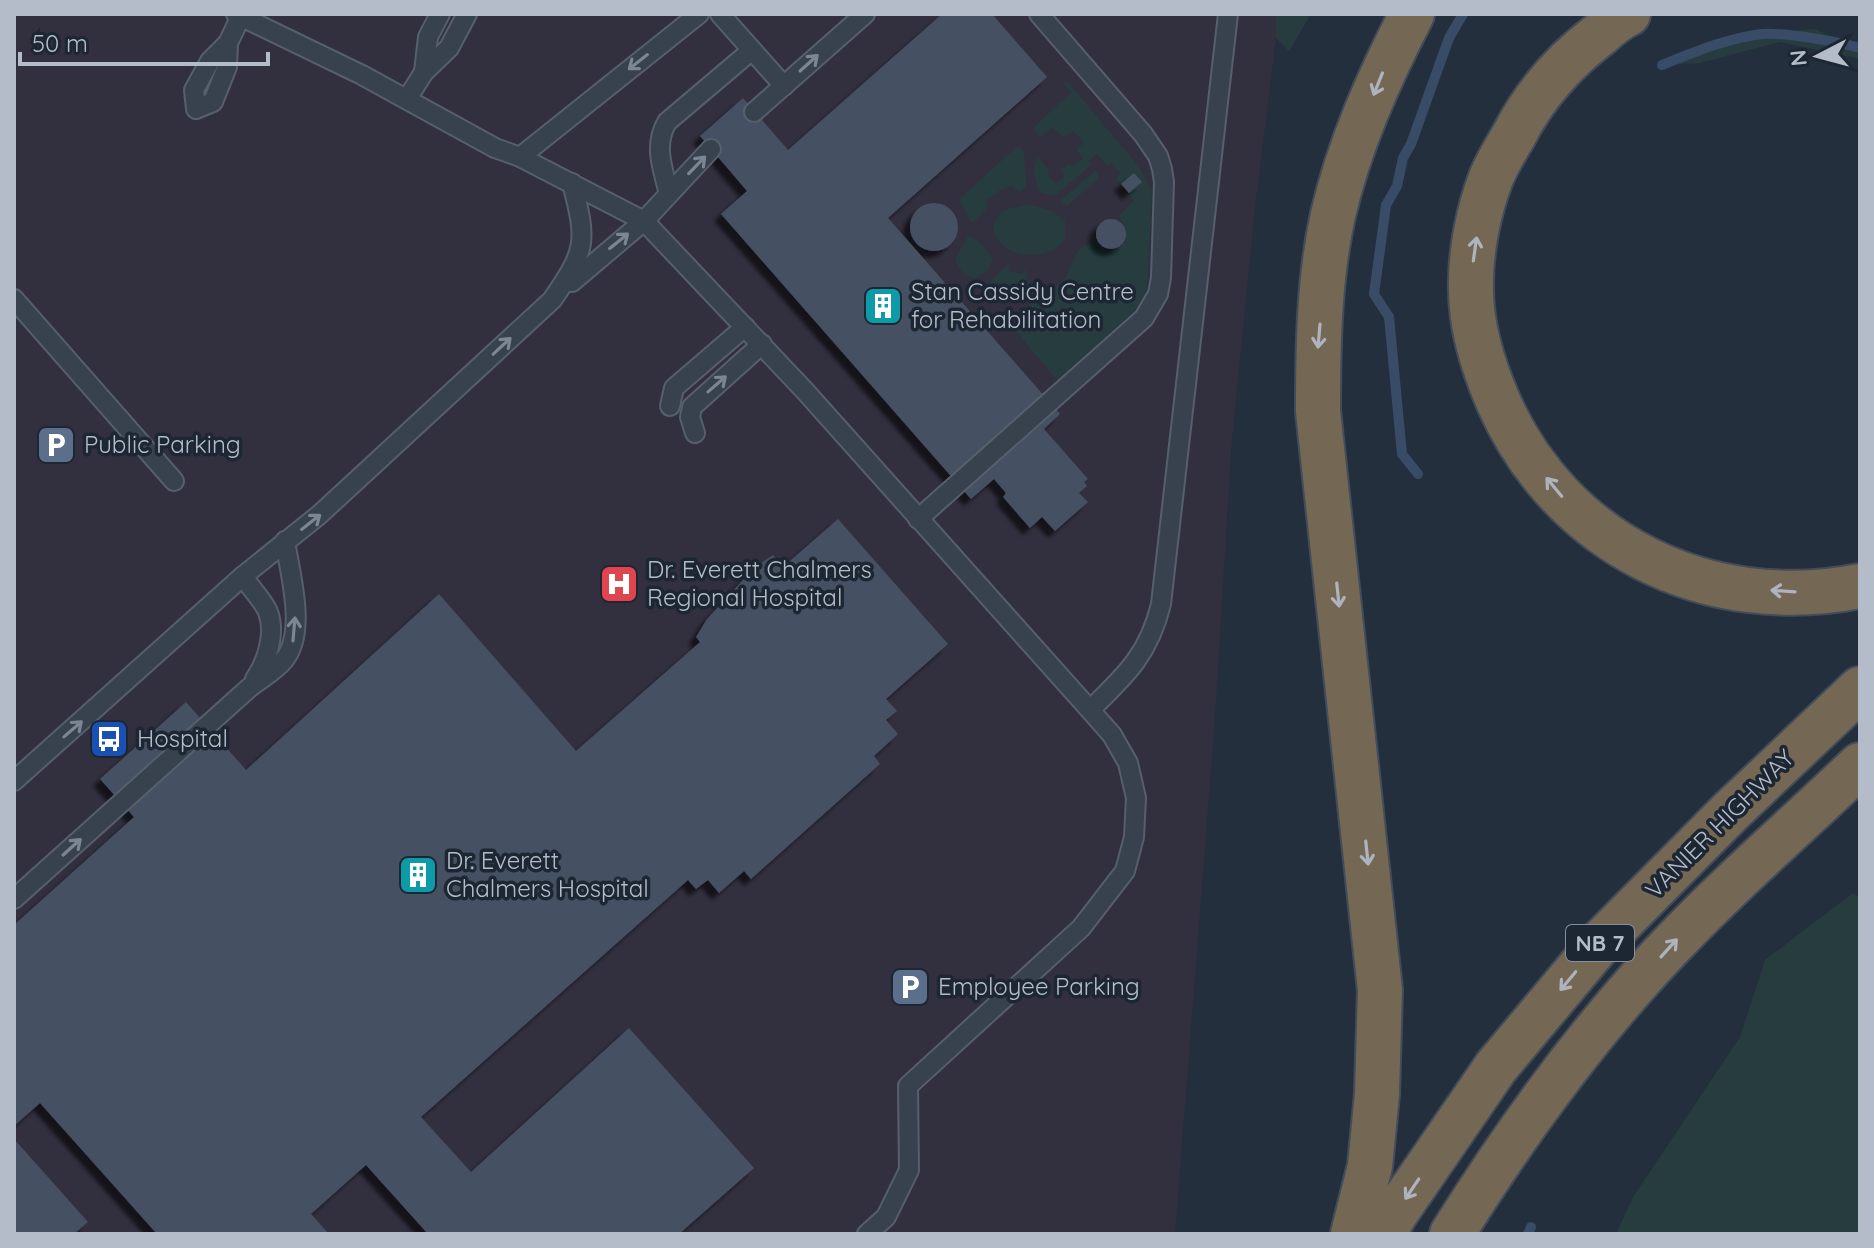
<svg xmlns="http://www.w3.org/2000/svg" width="1874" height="1248" viewBox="0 0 1874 1248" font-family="Quicksand,sans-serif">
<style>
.medical{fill:#32303f}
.green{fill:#263c3f}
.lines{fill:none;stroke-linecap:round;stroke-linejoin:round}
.stream{stroke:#394c67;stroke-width:10}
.building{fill:#455162;filter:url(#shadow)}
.lane-casing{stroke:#565f6c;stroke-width:22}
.highway-casing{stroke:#434c59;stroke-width:48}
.lane{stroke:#38414e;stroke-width:18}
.highway{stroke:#746855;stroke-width:44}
.oneway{stroke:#7c8592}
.oneway2{stroke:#aeb4bd}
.labels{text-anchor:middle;stroke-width:7;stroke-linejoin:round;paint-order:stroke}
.shield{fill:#1d2633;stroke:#878f9c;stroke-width:2}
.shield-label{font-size:22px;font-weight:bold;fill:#b4bcc9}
.poi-label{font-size:24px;fill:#b4bcc9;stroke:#1d2633;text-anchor:start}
.street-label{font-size:24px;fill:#b4bcc9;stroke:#1d2633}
</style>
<defs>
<filter id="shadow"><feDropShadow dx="-7" dy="7" stdDeviation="2" flood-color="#0009"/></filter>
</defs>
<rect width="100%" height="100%" fill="#242f3e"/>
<!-- medical -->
<polygon class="medical" points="14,14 1276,14 1276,38 1255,207 1232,439 1214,730 1175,1234 14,1234"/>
<!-- green -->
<g class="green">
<polygon points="1276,14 1311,14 1289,51 1276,38"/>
<path d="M1814,29L1860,48V59L1780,42L1700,63L1662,65C1717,43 1755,35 1814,29Z"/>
<path d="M1067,81L1140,168L1152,192L1147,287L1141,305L1057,380L1015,330L1023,328C1024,322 1024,314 1027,309C1033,296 1049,297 1058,287C1080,265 1063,253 1097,240L1103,248L1116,250L1125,242L1126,230L1119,216L1134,200L1116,178L1121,173L1111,163L1107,166L1097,154L1088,161L1091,165L1057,194L1054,196L1039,192C1035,181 1031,167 1038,157L1050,171L1047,174L1056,184L1065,175L1061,170L1069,163L1073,166L1083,158L1076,150L1084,143L1073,131L1064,138L1053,127L1040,138L1034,130L1035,126L1071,93L1064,84Z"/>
<polygon points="1017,147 1020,147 1024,152 1026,187 1019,192 1012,186 1000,190 986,201 988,207 975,221 970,222 966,210 960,203 961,197"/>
<polygon points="1096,170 1099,178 1067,206 1060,201"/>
<path d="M1029,204L1053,211L1065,221V239C1048,263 1000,260 993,229C999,203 1013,211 1029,204Z"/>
<polygon points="968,236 980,242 993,259 988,270 975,278 966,275 956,263 956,258"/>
<path d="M1008,264H1010L1008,271L1022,274L1024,268C1029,275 1028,280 1026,289L1023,291L986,286Z"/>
<polygon points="1853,893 1860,898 1860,1234 1616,1234 1633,1197 1740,1037 1765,960"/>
</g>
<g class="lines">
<!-- stream -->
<g class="stream">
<path d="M1662,65C1694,52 1728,38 1762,34C1784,32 1839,42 1860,48"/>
<polyline points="1418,474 1402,454 1389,317 1374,294 1386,205 1397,186 1403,158 1411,144 1449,38 1463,14"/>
<polyline points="1528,1234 1531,1227"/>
</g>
</g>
<!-- building -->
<g class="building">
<polygon points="942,14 992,14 1047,77 888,218 1060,414 1044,429 1088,479 1084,482 1087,486 1079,493 1088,502 1055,531 1042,517 1030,528 1003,497 1006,493 994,479 971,499 721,214 747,191 700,136 743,98 788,150"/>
<polygon points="1134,173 1142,182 1129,193 1121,184"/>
<circle cx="934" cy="227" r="24"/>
<circle cx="1111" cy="234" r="15"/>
<polygon points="838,519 948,644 886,699 897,711 886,720 898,734 874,756 880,764 751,879 744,871 719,893 708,880 696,889 688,880 421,1117 471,1172 629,1028 754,1168 679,1234 428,1234 366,1165 311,1214 329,1234 157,1234 40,1103 14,1126 14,925 134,817 100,779 186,702 246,770 439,594 576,751 700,642 696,637 707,619 754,568 773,555 783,567"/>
<polygon points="113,732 117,736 105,747 101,741"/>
<polygon points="14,1139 88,1222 74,1234 14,1234"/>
</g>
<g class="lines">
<!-- lane casing -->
<g class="lane-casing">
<g id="lane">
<polyline points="236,14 362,75 495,148 520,157 644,221 805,391 1090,710 1112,735 1128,763 1136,798 1134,837 1125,871 1081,928 908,1086 909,1170 886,1217 867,1234"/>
<polyline points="720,14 784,86"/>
<polyline points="228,43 227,67 213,102 196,109 194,90 210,61 228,43 241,16"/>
<polyline points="424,72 428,37 440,14"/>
<polyline points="407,99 424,72 449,48 467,14"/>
<polyline points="754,112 865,14"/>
<polyline points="520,157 699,14"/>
<path d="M669,194C663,169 653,146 667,122L752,50"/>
<polyline points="572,282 644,221 711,149"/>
<polyline points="14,299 174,481"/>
<polyline points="670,406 674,388 745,327"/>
<polyline points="695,433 690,417 692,407 762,344"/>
<polyline points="918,519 1144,318 1158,294 1161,278 1164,182 1162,169 1158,156 1143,134 1039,14"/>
<path d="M243,576C250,588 263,600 268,612C276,633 267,662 255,679"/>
<path d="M1090,710C1126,675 1149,654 1161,604L1228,14"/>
<path d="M14,781L243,576L319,515L552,300C587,250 587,241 572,183"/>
<path d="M14,899L249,688C260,679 275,671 284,660C307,632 290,574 285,541"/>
</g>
</g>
<!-- highway casing -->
<g class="highway-casing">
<g id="highway">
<path d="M1628,14C1617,19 1608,27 1599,35C1562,63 1535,94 1514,135C1506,149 1497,163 1491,178C1478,212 1470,254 1471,290C1471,329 1483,366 1498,401C1561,545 1708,616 1860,586"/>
<path d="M1353,1234L1370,1166L1377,1094L1380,990L1318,411C1318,346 1319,278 1333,215C1349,145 1379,78 1412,14"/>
<polyline points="1384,1234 1395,1214 1496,1067 1599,944 1730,812 1860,689"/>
<path d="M1452,1234C1519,1127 1595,1022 1684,932C1740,874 1802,821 1860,765"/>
</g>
</g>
<!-- lane -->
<use href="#lane" class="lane"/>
<!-- highway -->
<use href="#highway" class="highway"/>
</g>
<!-- one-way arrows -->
<defs><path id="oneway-shaft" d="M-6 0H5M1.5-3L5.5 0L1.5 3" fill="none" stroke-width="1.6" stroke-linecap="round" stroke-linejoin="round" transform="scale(2)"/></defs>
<g class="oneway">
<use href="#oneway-shaft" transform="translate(638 62) rotate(142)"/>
<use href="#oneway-shaft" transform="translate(809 63) rotate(-42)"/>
<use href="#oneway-shaft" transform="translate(697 165) rotate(-46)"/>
<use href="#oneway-shaft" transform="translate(619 241) rotate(-39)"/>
<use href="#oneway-shaft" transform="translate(502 346) rotate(-43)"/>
<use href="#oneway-shaft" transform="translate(717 384) rotate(-41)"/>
<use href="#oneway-shaft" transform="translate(311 522) rotate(-38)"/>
<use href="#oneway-shaft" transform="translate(294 629) rotate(-85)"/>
<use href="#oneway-shaft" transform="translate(73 729) rotate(-41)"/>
<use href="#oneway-shaft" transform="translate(72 847) rotate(-42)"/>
</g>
<g class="oneway2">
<use href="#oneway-shaft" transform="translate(1378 84) rotate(112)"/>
<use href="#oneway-shaft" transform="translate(1475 249) rotate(-82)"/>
<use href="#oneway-shaft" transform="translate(1319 336) rotate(95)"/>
<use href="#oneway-shaft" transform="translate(1554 487) rotate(-130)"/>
<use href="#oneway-shaft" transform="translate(1783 591) rotate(-176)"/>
<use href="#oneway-shaft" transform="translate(1338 595) rotate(84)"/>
<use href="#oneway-shaft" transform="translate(1367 853) rotate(84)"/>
<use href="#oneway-shaft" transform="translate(1669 948) rotate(-48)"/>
<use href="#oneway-shaft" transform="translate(1568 981) rotate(130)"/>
<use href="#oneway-shaft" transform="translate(1412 1189) rotate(124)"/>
</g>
<!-- icons -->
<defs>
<g id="building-square" transform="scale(2)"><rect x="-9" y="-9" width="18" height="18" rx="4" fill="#0f9aa8" stroke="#1d2633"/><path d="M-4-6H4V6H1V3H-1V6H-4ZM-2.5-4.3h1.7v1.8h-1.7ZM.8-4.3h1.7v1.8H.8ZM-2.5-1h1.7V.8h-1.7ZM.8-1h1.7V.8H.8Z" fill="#fff"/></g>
<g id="parking-square" transform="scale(2)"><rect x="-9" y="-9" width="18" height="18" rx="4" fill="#5c6f8a" stroke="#1d2633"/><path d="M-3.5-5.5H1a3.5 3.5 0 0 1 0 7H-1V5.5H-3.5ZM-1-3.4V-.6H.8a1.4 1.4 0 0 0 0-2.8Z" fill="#fff"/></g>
<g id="hospital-square" transform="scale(2)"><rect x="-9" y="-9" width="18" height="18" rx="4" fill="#e0444e" stroke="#1d2633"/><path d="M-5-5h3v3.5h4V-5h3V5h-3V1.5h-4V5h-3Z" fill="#fff"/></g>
<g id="bus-square" transform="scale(2)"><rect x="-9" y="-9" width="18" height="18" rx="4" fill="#1a4fb4" stroke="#1d2633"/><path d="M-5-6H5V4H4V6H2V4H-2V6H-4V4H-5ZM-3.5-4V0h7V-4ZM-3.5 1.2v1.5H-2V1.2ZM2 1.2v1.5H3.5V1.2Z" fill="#fff"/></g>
</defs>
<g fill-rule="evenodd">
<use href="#building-square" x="883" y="306"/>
<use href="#parking-square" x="56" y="445"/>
<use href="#hospital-square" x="619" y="584"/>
<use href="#bus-square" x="109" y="739"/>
<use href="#building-square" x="418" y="875"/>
<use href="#parking-square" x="910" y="987"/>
</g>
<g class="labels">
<!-- shield labels -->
<rect class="shield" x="1566" y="925" width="68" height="36" rx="6"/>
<g class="shield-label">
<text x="1600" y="951">NB 7</text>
</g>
<!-- poi labels -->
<g class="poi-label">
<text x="911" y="300">Stan Cassidy Centre<tspan x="911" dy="28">for Rehabilitation</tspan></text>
<text x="84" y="453">Public Parking</text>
<text x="647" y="578">Dr. Everett Chalmers<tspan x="647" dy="28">Regional Hospital</tspan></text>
<text x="137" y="747">Hospital</text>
<text x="446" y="869">Dr. Everett<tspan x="446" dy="28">Chalmers Hospital</tspan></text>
<text x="938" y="995">Employee Parking</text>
</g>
<!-- street labels -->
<g class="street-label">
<text transform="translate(1720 824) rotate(-45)" y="8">VANIER HIGHWAY</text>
</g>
</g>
<!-- border -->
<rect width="1874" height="1248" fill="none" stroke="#b4bcc9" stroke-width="32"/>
<!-- north arrow -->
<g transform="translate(1818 56) rotate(264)" stroke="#1d2633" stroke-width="6" paint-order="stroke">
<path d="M0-6L14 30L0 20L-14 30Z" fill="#b4bcc9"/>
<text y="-12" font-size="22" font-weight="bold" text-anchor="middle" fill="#b4bcc9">N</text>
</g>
<!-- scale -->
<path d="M20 52v12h248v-12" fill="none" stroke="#b4bcc9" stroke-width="4"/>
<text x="32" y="52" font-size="24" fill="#b4bcc9" stroke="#1d2633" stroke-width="6" paint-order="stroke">50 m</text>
</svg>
